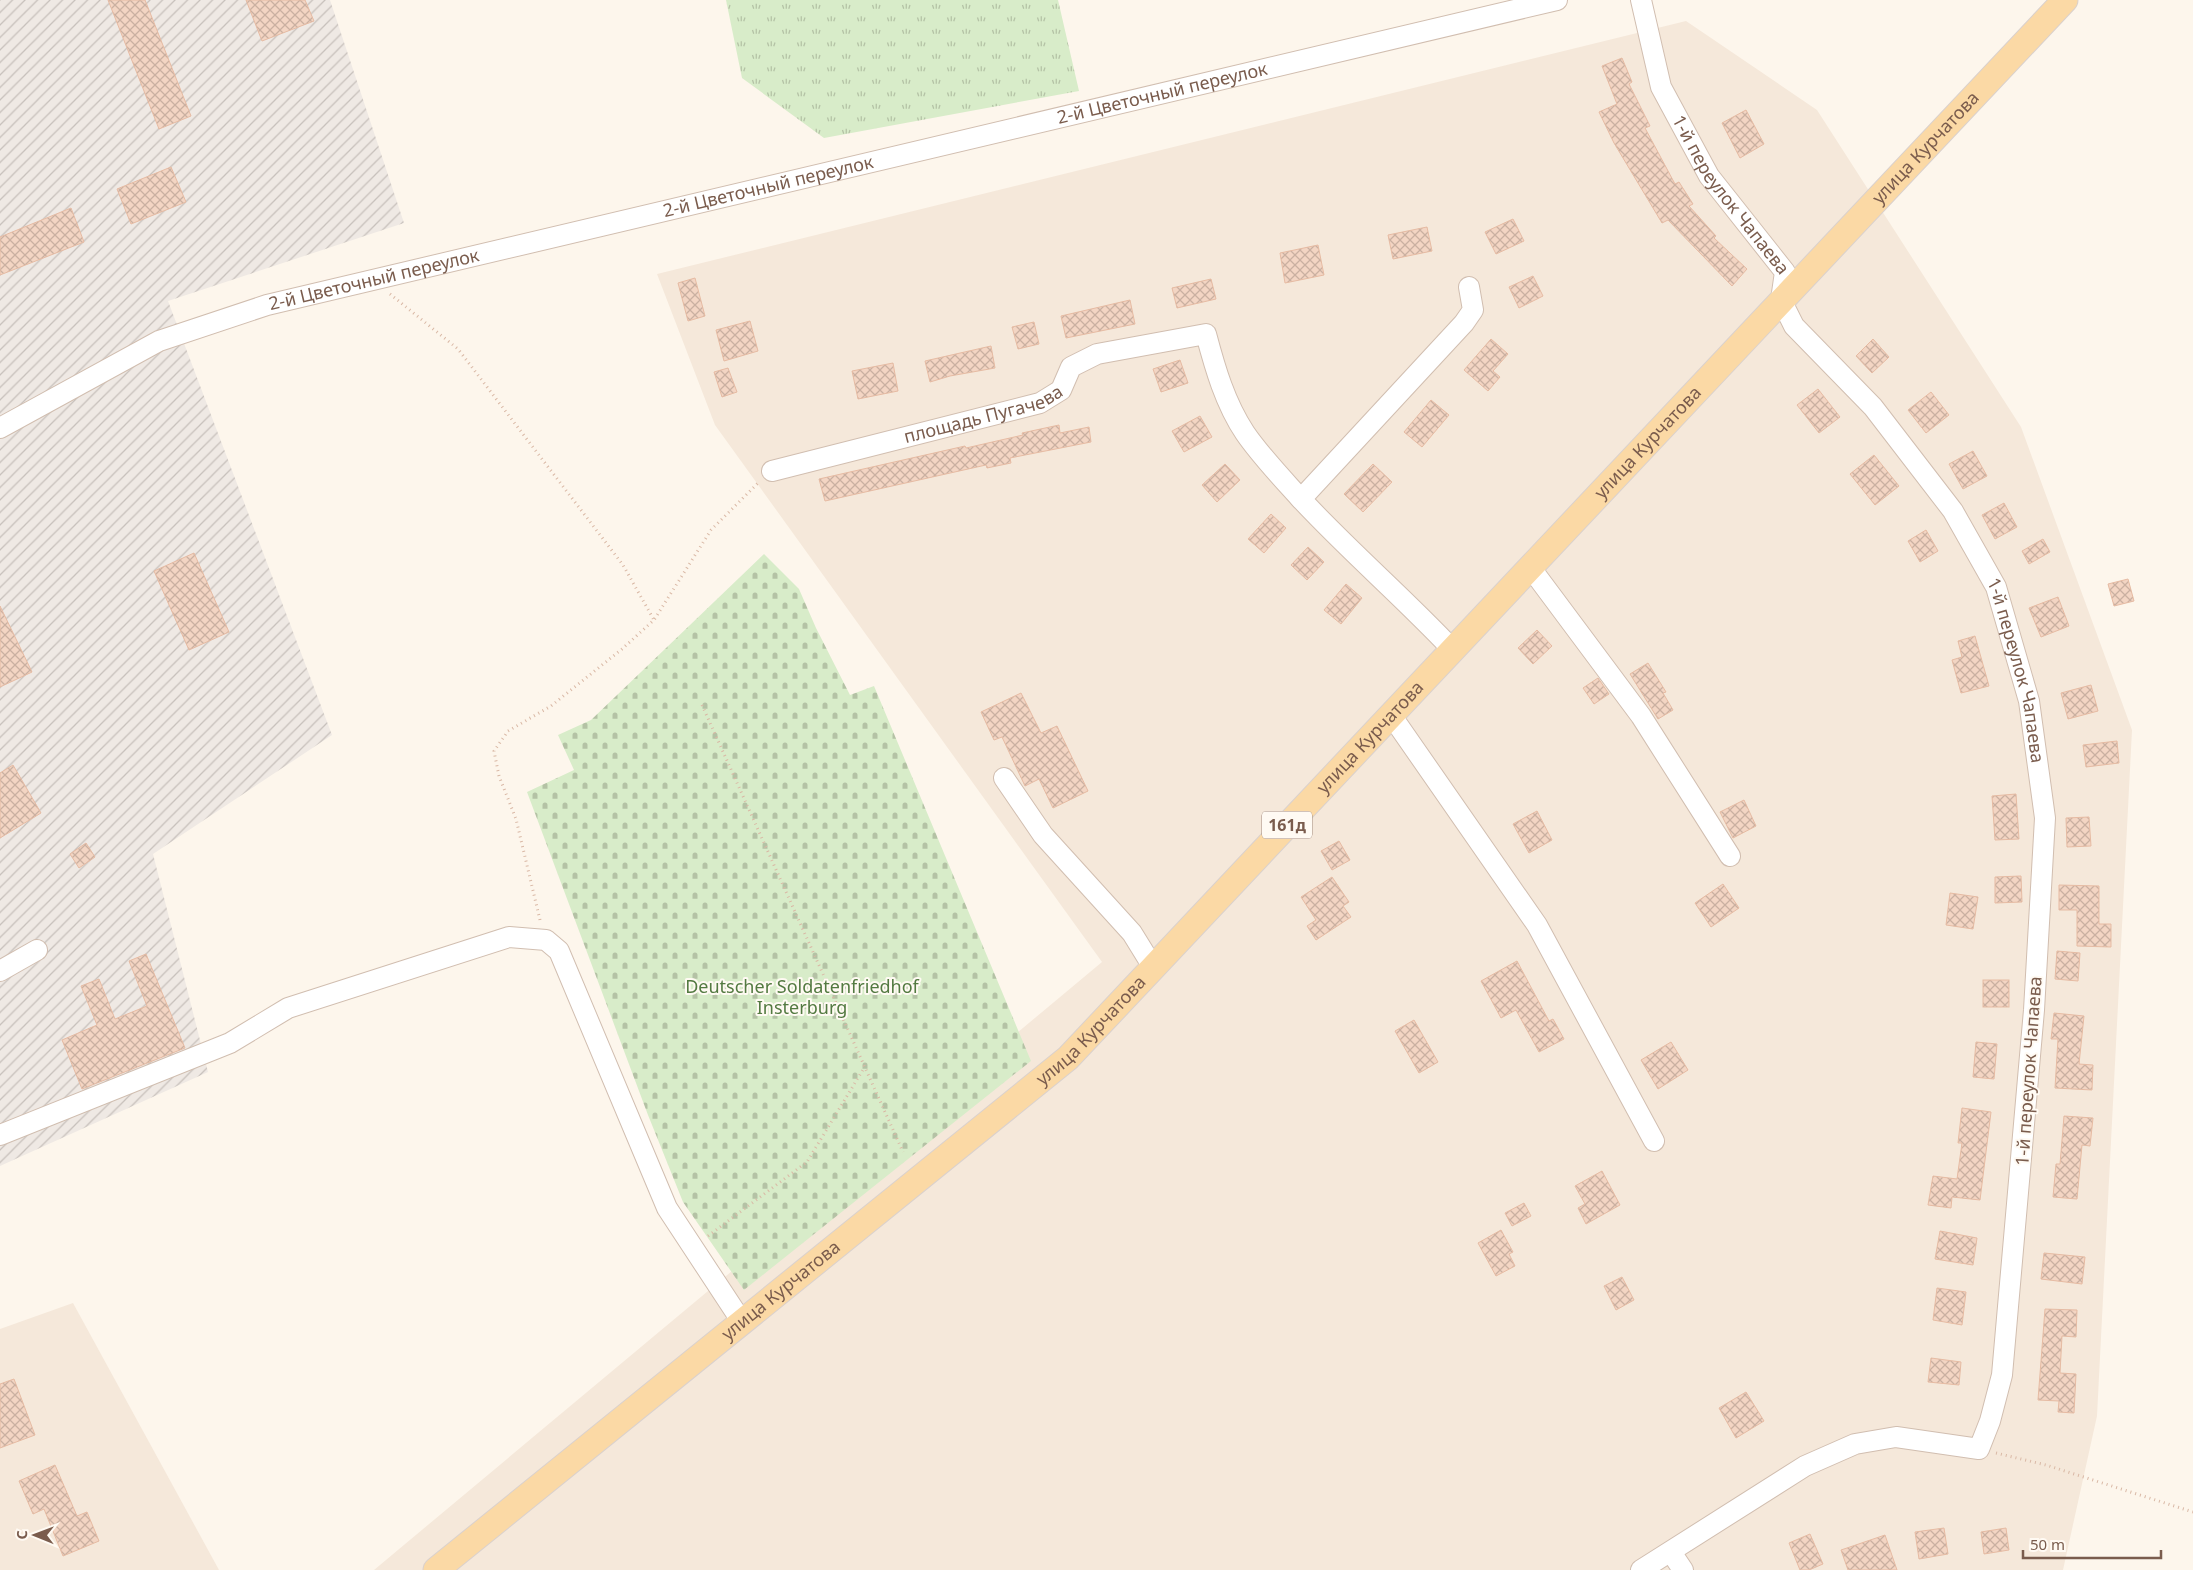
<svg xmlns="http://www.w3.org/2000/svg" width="2193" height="1570" viewBox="0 0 2193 1570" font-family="'Noto Sans',sans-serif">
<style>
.residential{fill:#f5e8da}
.industrial{fill:url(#industrial-furrows)}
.grass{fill:url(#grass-tufts)}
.cemetery{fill:url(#cemetery-stones)}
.building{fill:url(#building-cross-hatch);stroke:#e6bba3}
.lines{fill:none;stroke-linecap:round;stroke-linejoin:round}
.minor-casing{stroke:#d1beb0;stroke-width:22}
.major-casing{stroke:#dad1cd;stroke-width:27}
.path{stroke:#d9b8a5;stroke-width:3;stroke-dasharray:1 4;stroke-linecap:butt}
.minor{stroke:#fff;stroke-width:20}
.major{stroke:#fbd9a5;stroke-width:25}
.labels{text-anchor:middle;stroke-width:4;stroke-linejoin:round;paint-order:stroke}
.shield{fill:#fffaf3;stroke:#a28b7f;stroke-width:1}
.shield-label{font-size:16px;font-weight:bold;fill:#7a5c4d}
.street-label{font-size:18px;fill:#7a5c4d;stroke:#fffaf3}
.park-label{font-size:18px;fill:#537a41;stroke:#fffaf3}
</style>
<defs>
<pattern id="industrial-furrows" width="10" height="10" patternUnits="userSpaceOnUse" patternTransform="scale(1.25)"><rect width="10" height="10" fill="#efe9e4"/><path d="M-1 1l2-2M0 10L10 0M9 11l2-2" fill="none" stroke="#c7c0bb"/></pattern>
<pattern id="grass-tufts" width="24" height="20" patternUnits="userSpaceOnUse" patternTransform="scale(1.25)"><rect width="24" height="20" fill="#d8ecc9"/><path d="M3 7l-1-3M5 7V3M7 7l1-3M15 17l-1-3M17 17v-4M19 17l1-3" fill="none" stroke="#b4c2a5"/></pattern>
<pattern id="cemetery-stones" width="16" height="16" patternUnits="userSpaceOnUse" patternTransform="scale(1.25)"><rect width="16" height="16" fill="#d8ecc9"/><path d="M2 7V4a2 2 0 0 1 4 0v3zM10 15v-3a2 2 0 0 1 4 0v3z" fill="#b4c2a5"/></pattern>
<pattern id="building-cross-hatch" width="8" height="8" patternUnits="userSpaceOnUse" patternTransform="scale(1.25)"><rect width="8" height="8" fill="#f3d5c3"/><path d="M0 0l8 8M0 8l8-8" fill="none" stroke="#cab0a1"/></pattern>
</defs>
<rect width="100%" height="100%" fill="#fdf6ec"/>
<!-- residential -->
<g class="residential">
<polygon points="1686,21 1817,110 2021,427 2132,730 2097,1416 2063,1570 374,1570 1102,962 715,425 657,274"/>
<polygon points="73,1303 219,1570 0,1570 0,1329"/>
</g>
<!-- industrial -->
<polygon class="industrial" points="0,0 330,0 404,223 168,301 332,735 153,854 208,1072 0,1166"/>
<!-- grass -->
<polygon class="grass" points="726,0 1058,0 1079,91 824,138 742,78"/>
<!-- cemetery -->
<polygon class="cemetery" points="764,554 799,589 816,628 850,695 874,686 1031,1061 744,1290 683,1202 648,1115 527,792 574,770 558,735 591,720"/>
<!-- building -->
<g class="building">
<polygon points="108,0 145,0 191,116 159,129"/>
<polygon points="246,0 305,0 314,21 262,41"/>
<polygon points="1622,58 1632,82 1629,84 1650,126 1645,128 1675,184 1679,182 1693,204 1689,206 1716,236 1714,238 1747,269 1732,286 1668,220 1662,223 1614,143 1599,112 1617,104 1602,66"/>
<polygon points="1746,110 1764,144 1740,158 1722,123"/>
<polygon points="171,167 186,202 131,224 117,189"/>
<polygon points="71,208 84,242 0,275 0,237"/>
<polygon points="1513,219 1524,241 1496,254 1485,232"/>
<polygon points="1427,227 1432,251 1393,259 1388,235"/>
<polygon points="1318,245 1324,275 1285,283 1280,253"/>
<polygon points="1533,276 1543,296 1519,308 1509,287"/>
<polygon points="695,278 705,316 688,321 678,283"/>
<polygon points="1211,279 1216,299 1177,308 1172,288"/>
<polygon points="1130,300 1135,324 1066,338 1061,316"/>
<polygon points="750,321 758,351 724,361 716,330"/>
<polygon points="1034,322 1039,344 1018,349 1012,327"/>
<polygon points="1491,339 1508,354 1493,371 1500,377 1488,391 1464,370"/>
<polygon points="1873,339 1889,357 1872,373 1856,356"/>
<polygon points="991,346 995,368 950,376 930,382 925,361"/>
<polygon points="1180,360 1188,383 1161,392 1153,369"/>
<polygon points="893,363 898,391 858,399 852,371"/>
<polygon points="728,368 737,392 722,397 714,372"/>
<polygon points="1818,389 1840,417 1819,433 1797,405"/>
<polygon points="1931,392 1949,415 1926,433 1908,410"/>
<polygon points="1431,400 1449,415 1422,447 1404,432"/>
<polygon points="1200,416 1212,437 1184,452 1172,431"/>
<polygon points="1059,425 1060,433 1089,427 1091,442 1010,458 1011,463 987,468 986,465 825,501 819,479 965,446 966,448 1023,435 1022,433"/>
<polygon points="1973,451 1987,476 1963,489 1949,464"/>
<polygon points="1874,455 1899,486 1875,505 1850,474"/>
<polygon points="1225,464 1240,480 1217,502 1202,485"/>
<polygon points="1373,464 1392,482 1363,512 1344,494"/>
<polygon points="2004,503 2017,527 1995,539 1982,515"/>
<polygon points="1271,514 1286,528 1264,553 1248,539"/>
<polygon points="1926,530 1938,551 1920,562 1908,541"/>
<polygon points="2043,539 2050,552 2029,564 2022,551"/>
<polygon points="1308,547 1324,562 1307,580 1291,565"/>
<polygon points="194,553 229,632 189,650 154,571"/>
<polygon points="2128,579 2134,601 2114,606 2108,584"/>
<polygon points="1346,584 1362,598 1341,624 1324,610"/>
<polygon points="2058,597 2069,626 2041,637 2029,608"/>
<polygon points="0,606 32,672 0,687"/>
<polygon points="1537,630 1552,646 1533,664 1518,648"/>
<polygon points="1975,636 1989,686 1961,693 1952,660 1962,657 1958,641"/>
<polygon points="1648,663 1666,692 1663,693 1673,710 1658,719 1630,674"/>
<polygon points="1598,678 1609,694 1594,704 1583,688"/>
<polygon points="2091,685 2098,711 2068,719 2061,693"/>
<polygon points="1021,693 1041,733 1057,726 1088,791 1053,808 1039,779 1025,786 1002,737 994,740 981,712"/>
<polygon points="2117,741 2119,763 2086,767 2083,745"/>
<polygon points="13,765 41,813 0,838 0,773"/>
<polygon points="2016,794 2019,839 1995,840 1992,796"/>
<polygon points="1744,800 1756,826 1733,838 1720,812"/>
<polygon points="1537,811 1552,840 1529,853 1513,824"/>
<polygon points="2089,817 2091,846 2067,847 2066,818"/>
<polygon points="1339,841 1350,860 1332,870 1321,851"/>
<polygon points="86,843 95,857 79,868 70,854"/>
<polygon points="2021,876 2022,902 1995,903 1995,877"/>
<polygon points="1332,877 1349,902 1343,906 1351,917 1316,940 1307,926 1316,920 1301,897"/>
<polygon points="1723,884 1739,908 1711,927 1695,903"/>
<polygon points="2059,885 2099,886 2099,924 2111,924 2111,947 2077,946 2077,910 2059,910"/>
<polygon points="1950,893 1978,897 1973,929 1946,925"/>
<polygon points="2057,951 2080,953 2078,981 2055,979"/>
<polygon points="146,954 185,1048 82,1089 62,1040 97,1025 81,986 99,979 115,1019 147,1006 129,961"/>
<polygon points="1517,961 1549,1021 1553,1019 1564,1039 1539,1052 1516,1010 1501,1018 1481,981"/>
<rect x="1983" y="980" width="26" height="27"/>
<polygon points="2054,1013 2084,1016 2079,1064 2093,1065 2092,1090 2055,1088 2058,1039 2051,1039"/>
<polygon points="1414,1020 1438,1062 1419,1073 1395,1031"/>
<polygon points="1671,1042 1688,1070 1658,1089 1641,1060"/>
<polygon points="1976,1042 1997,1044 1994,1079 1973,1077"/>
<polygon points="1962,1108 1991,1112 1980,1200 1952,1197 1951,1208 1928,1205 1933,1176 1957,1179 1962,1143 1958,1143"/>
<polygon points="2064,1116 2093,1118 2090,1146 2082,1145 2077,1199 2053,1197 2056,1164 2060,1164"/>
<polygon points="1602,1171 1620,1205 1586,1224 1578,1208 1585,1204 1575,1186"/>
<polygon points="1524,1203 1531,1216 1512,1226 1505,1213"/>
<polygon points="1501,1230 1513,1252 1509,1254 1515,1266 1496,1276 1478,1243"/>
<polygon points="1940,1231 1977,1238 1973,1265 1935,1259"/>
<polygon points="2044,1253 2085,1257 2082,1284 2041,1279"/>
<polygon points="1622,1277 1634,1300 1616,1310 1604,1286"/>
<polygon points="1937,1288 1966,1292 1962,1325 1933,1320"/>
<polygon points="2045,1309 2077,1310 2076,1337 2062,1336 2060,1373 2076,1374 2074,1413 2058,1412 2059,1401 2038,1400"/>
<polygon points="1931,1358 1961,1362 1959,1385 1928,1382"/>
<polygon points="14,1379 35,1435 0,1448 0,1384"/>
<polygon points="1746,1392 1764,1421 1736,1438 1719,1408"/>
<polygon points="55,1465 77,1516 87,1512 99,1541 63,1556 44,1509 33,1514 19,1481"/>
<polygon points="1944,1528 1948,1554 1919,1559 1915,1532"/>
<polygon points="2006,1528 2009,1550 1984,1554 1981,1532"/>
<polygon points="1810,1534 1823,1564 1809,1570 1800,1570 1789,1543"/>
<polygon points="1885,1535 1897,1570 1848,1570 1841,1550"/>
</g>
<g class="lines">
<!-- minor casing -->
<g class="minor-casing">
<g id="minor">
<path id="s1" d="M1641,0L1661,87L1709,176L1785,272L1781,300L1794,326L1873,407L1953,511L1996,587L2029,701L2045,818L2034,1010L2002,1375L1990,1421L1979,1449L1896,1437L1855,1444L1805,1466L1641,1570"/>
<path id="s2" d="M0,428L159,341L267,305L1557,0"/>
<path id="s3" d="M772,471L1040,403L1061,390L1071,367L1097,354L1206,334C1215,368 1225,403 1245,433C1260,455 1280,476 1299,497C1348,550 1403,597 1452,649"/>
<polyline points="1301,499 1464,323 1473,310 1469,287"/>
<polyline points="1530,567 1641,716 1730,856"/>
<polyline points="1391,715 1537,925 1654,1141"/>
<polyline points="1004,778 1043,835 1132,933 1153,967"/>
<polyline points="0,971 37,950"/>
<polyline points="0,1135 230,1043 288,1008 509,937 546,940 559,951 667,1208 742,1322"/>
<polyline points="1671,1552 1683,1570"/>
</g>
</g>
<!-- major casing -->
<g class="major-casing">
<g id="major">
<path id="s4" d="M436,1570L1068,1058L2065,0"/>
</g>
</g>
<!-- path -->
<g class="path">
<polyline points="390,294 458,349 623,565 654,620"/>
<polyline points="702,705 903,1152"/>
<polyline points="540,920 516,819 499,776 494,751 508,731 551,706 622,649 654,620 711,530 759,482"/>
<polyline points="708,1236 807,1162 864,1068"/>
<polyline points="1996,1453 2046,1465 2193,1512"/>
</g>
<!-- minor -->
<use href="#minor" class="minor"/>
<!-- major -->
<use href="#major" class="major"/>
</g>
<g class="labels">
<!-- shield labels -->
<rect class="shield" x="1262" y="811.5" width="50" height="27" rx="4"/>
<g class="shield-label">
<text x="1287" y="831">161д</text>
</g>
<!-- street labels -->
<g class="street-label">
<text dy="6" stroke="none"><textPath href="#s2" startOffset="1215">2-й Цветочный переулок</textPath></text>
<text dy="6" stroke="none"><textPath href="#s4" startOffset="2064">улица Курчатова</textPath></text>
<text dy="6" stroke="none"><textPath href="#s2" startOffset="810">2-й Цветочный переулок</textPath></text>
<text dy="6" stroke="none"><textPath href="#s1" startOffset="218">1-й переулок Чапаева</textPath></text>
<text dy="6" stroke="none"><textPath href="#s2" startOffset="405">2-й Цветочный переулок</textPath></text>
<text dy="6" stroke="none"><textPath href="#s3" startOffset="219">площадь Пугачева</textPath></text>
<text dy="6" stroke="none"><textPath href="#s4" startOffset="1659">улица Курчатова</textPath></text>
<text dy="6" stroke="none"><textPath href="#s1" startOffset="788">1-й переулок Чапаева</textPath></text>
<text dy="6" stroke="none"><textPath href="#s4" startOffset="1254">улица Курчатова</textPath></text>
<text dy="6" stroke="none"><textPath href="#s4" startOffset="849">улица Курчатова</textPath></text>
<text transform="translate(2029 1071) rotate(-86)" y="6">1-й переулок Чапаева</text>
<text dy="6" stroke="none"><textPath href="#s4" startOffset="444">улица Курчатова</textPath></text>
</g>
<!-- park labels -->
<g class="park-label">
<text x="802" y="993">Deutscher Soldatenfriedhof<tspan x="802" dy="21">Insterburg</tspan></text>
</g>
</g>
<!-- north arrow -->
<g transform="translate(35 1535) rotate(271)" stroke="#fffaf3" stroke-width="4" paint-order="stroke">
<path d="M0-4L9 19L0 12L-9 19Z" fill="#7a5c4d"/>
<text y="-8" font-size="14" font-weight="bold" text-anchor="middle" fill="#7a5c4d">С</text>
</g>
<!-- scale -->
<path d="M2023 1550v8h138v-8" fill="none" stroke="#7a5c4d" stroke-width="2.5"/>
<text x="2030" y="1550" font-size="15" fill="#7a5c4d" stroke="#fffaf3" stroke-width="4" paint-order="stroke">50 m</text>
</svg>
